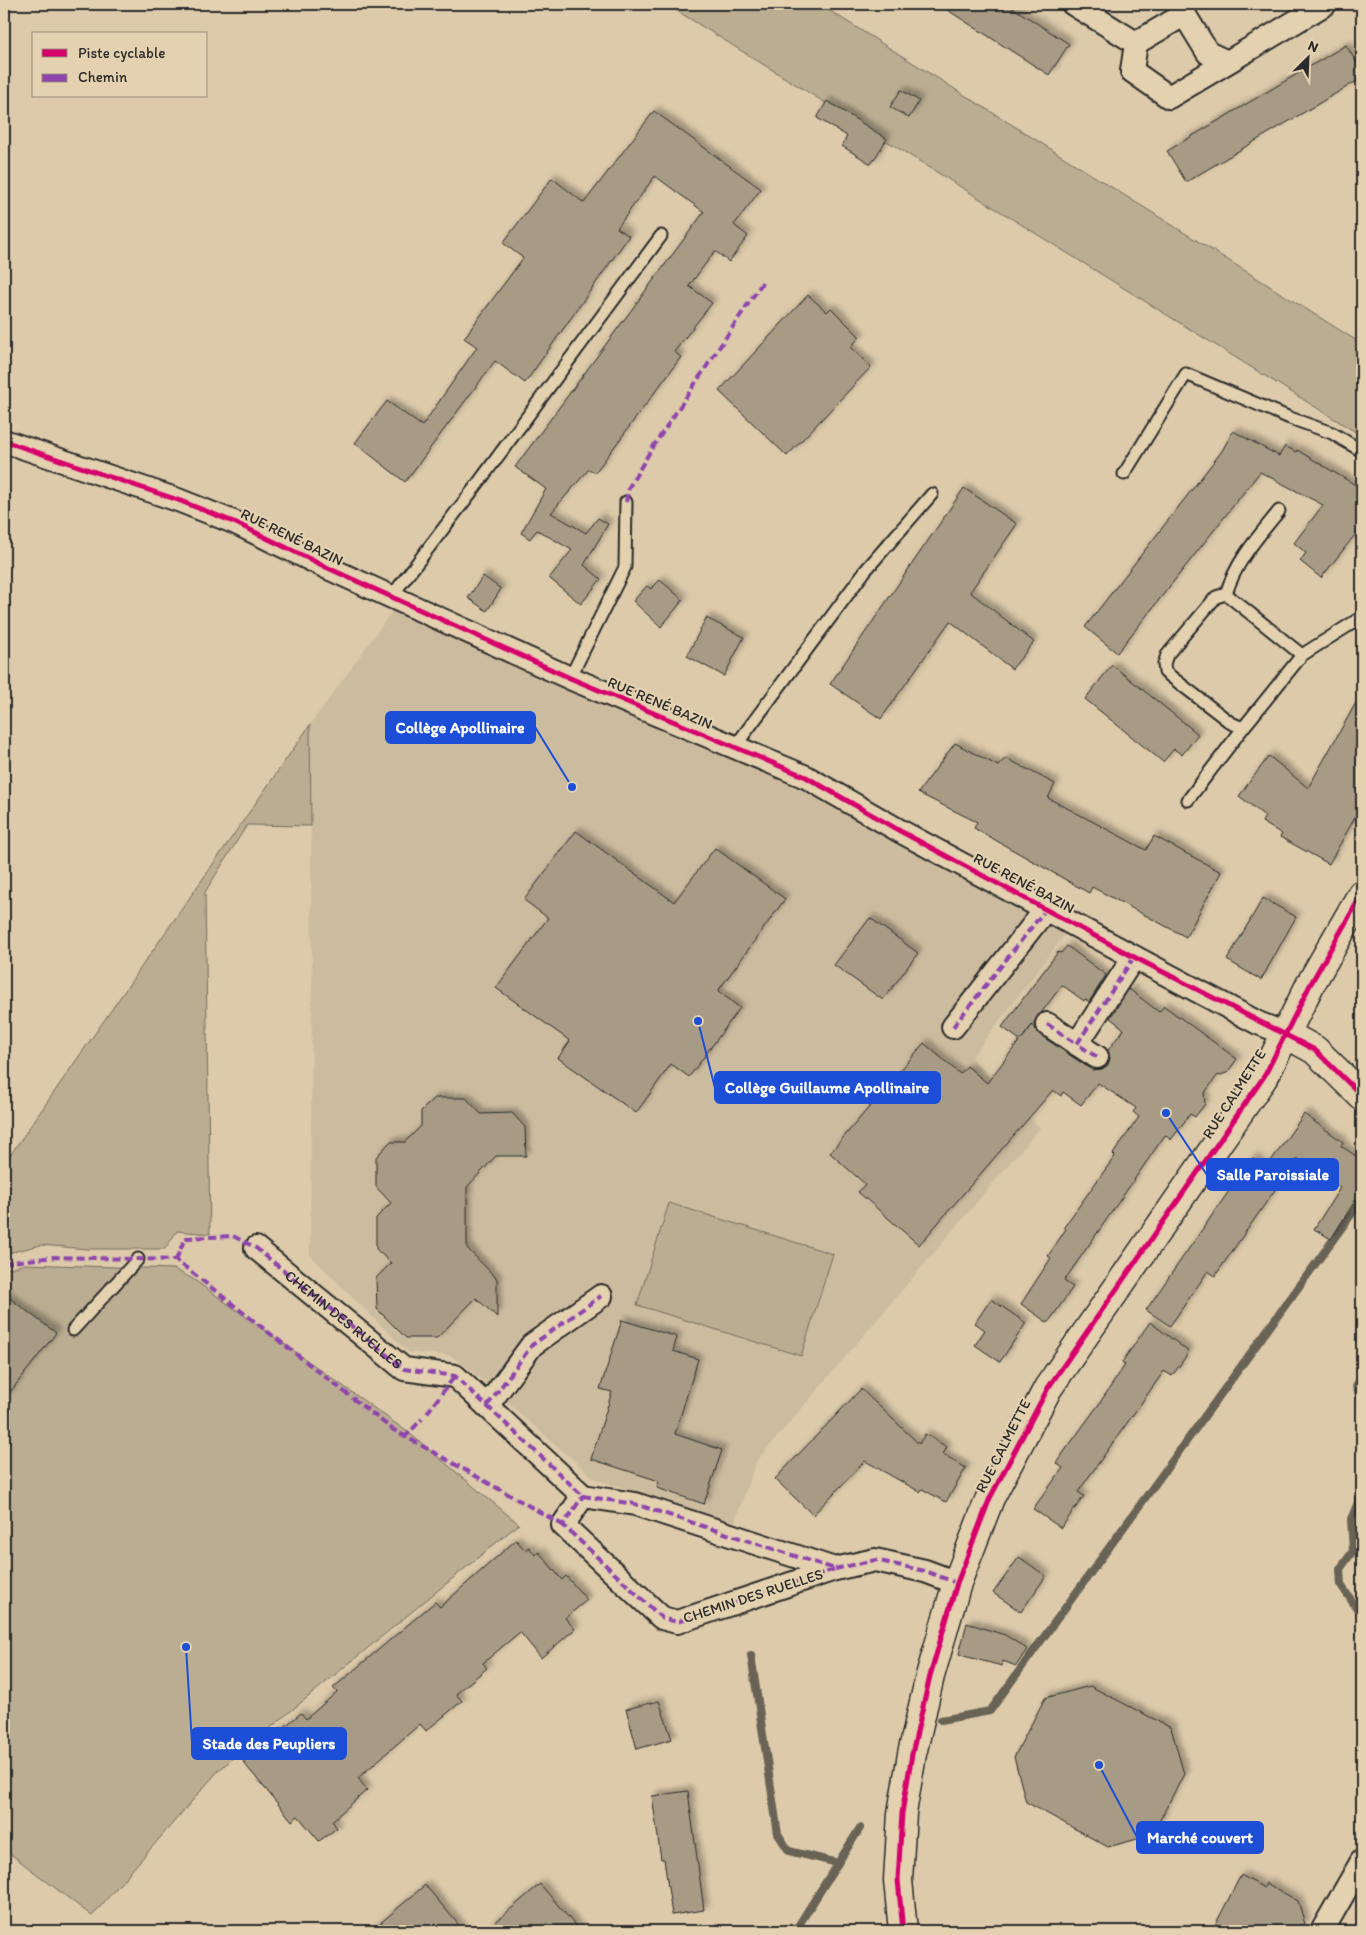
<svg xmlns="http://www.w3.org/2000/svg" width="1366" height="1935" viewBox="0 0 1366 1935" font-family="Itim,sans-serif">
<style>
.built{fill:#ccbc9f}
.green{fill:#bbad92;stroke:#736c5e}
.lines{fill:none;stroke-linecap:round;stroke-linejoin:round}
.stream{stroke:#696357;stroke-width:8}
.building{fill:#a79b85;stroke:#2b2b2b;filter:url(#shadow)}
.lane-casing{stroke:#2b2b2b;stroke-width:15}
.street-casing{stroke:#2b2b2b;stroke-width:26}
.secondary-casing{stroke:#2b2b2b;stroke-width:31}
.lane{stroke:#e3d1af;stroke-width:11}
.street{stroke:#e3d1af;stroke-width:22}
.secondary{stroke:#e3d1af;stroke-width:28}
.quiet{stroke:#8e44ad;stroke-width:4;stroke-dasharray:8 4;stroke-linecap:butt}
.cycleway-casing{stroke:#e3d1af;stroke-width:8}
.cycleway{stroke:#d6006c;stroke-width:5}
.labels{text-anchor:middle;stroke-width:4.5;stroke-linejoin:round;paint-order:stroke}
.street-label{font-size:15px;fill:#2b2b2b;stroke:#e3d1af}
.leader{fill:none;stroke:#1d4ed8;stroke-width:2}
.callout-dot{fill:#1d4ed8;stroke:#e3d1af;stroke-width:2}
.callout{fill:#1d4ed8;stroke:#1d4ed8;stroke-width:2}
.callout-label{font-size:16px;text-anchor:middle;font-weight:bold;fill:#fff}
</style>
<defs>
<filter id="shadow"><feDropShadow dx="4.5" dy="-4.5" stdDeviation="2.5" flood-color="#0004"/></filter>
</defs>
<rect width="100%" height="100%" fill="#dccaaa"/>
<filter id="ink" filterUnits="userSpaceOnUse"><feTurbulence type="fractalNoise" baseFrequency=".02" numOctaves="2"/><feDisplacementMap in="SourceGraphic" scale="10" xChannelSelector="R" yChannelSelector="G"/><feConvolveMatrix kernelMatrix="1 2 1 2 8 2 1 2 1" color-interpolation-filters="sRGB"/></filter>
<g filter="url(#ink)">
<!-- built -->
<polygon class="built" points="396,606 825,801 1069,929 971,1058 1040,1128 756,1462 734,1524 595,1479 470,1370 451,1356 408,1352 310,1255 312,979 310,725"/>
<!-- green -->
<g class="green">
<polygon points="666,4 819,4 1362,344 1362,436"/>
<polygon points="310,725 311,826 247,825 205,892 210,1234 177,1231 165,1249 87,1249 41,1245 4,1254 4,1164"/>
<polygon points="669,1203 833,1254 801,1356 637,1305"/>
<polygon points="25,1264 174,1269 193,1279 409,1433 519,1524 219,1770 92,1916 4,1849 4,1270"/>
</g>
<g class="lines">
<!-- stream -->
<g class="stream">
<polyline points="1362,1377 1356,1386 1362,1403"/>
<polyline points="1362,1477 1359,1500 1351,1519 1353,1551 1340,1569 1341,1585 1362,1616"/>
<polyline points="751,1655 778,1834 789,1851 838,1863"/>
<polyline points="941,1720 990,1711 1362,1200"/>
<polyline points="795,1931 860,1828"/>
</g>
</g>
<!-- building -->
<g class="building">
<polygon points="938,4 1007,4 1069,44 1049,75"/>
<polygon points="1346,45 1362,72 1362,78 1186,182 1167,151"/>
<polygon points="901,90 919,101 909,118 890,107"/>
<polygon points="827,101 887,139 871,164 842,146 847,136 817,118"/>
<polygon points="654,111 761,189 734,225 748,236 729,262 715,251 689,286 712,303 674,352 681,357 595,473 589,469 551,513 586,533 598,518 608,524 584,565 601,579 581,604 549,578 572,550 537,530 530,539 521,533 546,489 515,467 704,212 655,176 617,228 629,236 525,383 495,361 405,482 355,443 387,401 422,426 477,347 464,338 523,258 503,243 552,178 584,203"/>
<polygon points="808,295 827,312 831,308 860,337 850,347 871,367 787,456 719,391"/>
<polygon points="1233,431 1279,456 1285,446 1296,452 1297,450 1362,489 1362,526 1321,578 1300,561 1306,553 1294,543 1323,505 1260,472 1117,653 1085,627 1222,451"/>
<polygon points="964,488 1017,524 970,592 1034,642 1012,669 950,621 881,719 830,684"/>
<polygon points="483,576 501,589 487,611 468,598"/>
<polygon points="660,580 683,600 661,627 633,601 647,586 651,589"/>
<polygon points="706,618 744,637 724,676 687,656"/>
<polygon points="1112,665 1198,734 1182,755 1174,749 1163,762 1085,699"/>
<polygon points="1362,692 1362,805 1329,864 1280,837 1282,834 1262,822 1265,816 1239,796 1269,756 1308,788"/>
<polygon points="955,743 998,766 1006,758 1055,784 1048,798 1146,850 1154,836 1221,872 1186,937 1092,887 1089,893 974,828 977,822 918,793"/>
<polygon points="576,831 674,902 715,848 785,899 718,991 740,1008 689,1077 671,1064 636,1113 558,1058 570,1041 496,988 548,918 524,900"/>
<polygon points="1263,898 1296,917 1261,980 1227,960"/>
<polygon points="870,918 918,953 883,1000 834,965"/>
<polygon points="1067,946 1106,975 1089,1002 1085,999 1084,1001 1062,985 1021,1040 1032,1025 1040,1035 1092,1070 1102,1069 1108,1065 1110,1058 1108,1050 1124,1029 1110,1018 1129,989 1159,1012 1164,1006 1237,1059 1227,1073 1217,1076 1204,1094 1205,1104 1195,1117 1190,1114 1171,1140 1165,1135 1064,1281 1073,1287 1048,1323 1021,1304 1051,1258 1048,1256 1066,1229 1064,1227 1115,1156 1113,1154 1139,1117 1133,1112 1136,1108 1098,1083 1081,1105 1063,1092 1061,1096 1053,1090 919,1245 858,1192 865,1184 830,1153 924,1043 960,1074 967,1066 987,1083 1020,1040 1002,1027 1058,952 1061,953"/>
<polygon points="435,1098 466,1098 481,1114 512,1113 525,1127 526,1156 496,1156 467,1187 467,1248 497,1279 497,1317 476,1298 437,1338 406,1338 377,1309 376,1278 391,1263 376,1249 376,1218 391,1203 376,1187 376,1157 390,1142 405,1142 421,1126 421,1111"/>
<polygon points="1304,1114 1343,1142 1341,1146 1359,1158 1362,1152 1362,1204 1356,1199 1331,1239 1314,1229 1340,1188 1297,1158 1215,1276 1208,1271 1170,1326 1146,1310 1252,1158 1266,1168"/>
<polygon points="4,1294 56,1333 4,1400"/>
<polygon points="991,1299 1026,1323 1000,1362 975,1345 985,1330 975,1323"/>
<polygon points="622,1320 677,1337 673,1351 698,1359 675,1434 722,1450 704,1504 657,1488 659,1481 591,1459 612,1392 600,1389"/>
<polygon points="1150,1322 1189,1352 1172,1376 1164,1371 1078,1492 1084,1496 1061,1528 1033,1509 1063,1468 1056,1463 1099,1404 1125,1365 1122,1362"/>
<polygon points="861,1389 919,1444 925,1434 947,1447 943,1454 966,1468 946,1502 922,1489 920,1492 865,1461 813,1515 775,1479"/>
<polygon points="516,1540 525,1550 529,1547 535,1555 539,1552 562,1580 566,1576 587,1600 565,1618 575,1629 541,1658 520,1632 483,1663 487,1668 456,1694 462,1701 426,1731 420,1724 358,1778 367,1790 332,1821 337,1828 319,1841 298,1816 292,1821 243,1762 301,1713 306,1719 337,1692 333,1688 435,1602 440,1607"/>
<polygon points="1019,1557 1046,1576 1021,1612 993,1593"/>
<polygon points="967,1623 1005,1635 1027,1649 1016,1666 1003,1661 1002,1666 964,1656 959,1654"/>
<polygon points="1090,1686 1171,1728 1184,1774 1152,1835 1108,1847 1026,1802 1014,1757 1045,1698"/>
<polygon points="659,1701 672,1739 637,1749 626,1709"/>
<polygon points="688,1791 704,1910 672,1915 664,1859 661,1859 652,1796"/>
<polygon points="1241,1875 1264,1888 1266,1883 1298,1901 1305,1924 1299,1926 1300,1931 1212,1931"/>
<polygon points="540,1884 580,1931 485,1931"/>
<polygon points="425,1885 464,1931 371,1931"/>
</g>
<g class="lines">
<!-- lane casing -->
<g class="lane-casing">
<g id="lane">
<polyline points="1124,474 1186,374 1290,418 1332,433 1362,451"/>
<path d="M1226,594C1236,561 1258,537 1279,511"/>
<polyline points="391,597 476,486 661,236"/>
<polyline points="1302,655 1226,594 1216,597 1167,655 1164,664 1165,672 1231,723 1243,728 1302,655 1362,617"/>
<polyline points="570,678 625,567 626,502"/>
<polyline points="734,748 865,571 932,494"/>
<polyline points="1188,800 1243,728"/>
<polyline points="73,1330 138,1259"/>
</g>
</g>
<!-- street casing -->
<g class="street-casing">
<g id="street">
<polyline points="1073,4 1136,43 1132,71 1169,97 1325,4"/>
<polyline points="1178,4 1208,53 1227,62"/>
<polyline points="1136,43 1185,14"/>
<polyline points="4,441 178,500 236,523 328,568 570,678 806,777 900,831 1134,957 1258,1023 1286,1034"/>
<polyline points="1047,1024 1077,1044"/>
<polyline points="953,1027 1046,909"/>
<polyline points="1097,1057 1077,1044 1134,957"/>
<polyline points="256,1248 404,1369 455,1376 583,1496"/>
<polyline points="487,1406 532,1345 601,1296"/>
<polygon points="583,1496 635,1504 835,1569 677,1622 662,1618 563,1525"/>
<polyline points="835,1569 875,1560 925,1571 957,1583"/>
<polyline points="1322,1931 1362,1861"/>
</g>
</g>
<!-- secondary casing -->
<g class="secondary-casing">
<g id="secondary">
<polyline points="1286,1034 1315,1050 1362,1096"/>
<polyline points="903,1931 898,1880 902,1813 912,1754 930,1676 957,1583 990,1498 1048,1388 1265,1075 1310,985 1362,894"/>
</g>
</g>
<!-- lane -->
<use href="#lane" class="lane"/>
<!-- street -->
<use href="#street" class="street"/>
<!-- secondary -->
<use href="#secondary" class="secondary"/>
<!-- quiet -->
<g class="quiet">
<polyline points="626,502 629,487 651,450 764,280"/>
<polyline points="1047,1024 1077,1044"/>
<polyline points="953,1027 1046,909"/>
<polyline points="1097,1057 1077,1044 1134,957"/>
<path id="s1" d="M176,1260L185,1238L233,1236L256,1248L404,1369L455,1376L583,1496"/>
<polyline points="4,1263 53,1257 176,1260 392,1429 563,1525"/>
<polyline points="487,1406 532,1345 601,1296"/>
<polyline points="427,1413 455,1376"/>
<polyline points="404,1438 422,1419"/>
<polygon points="583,1496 635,1504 835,1569 677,1622 662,1618 563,1525"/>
<polyline points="835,1569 875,1560 925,1571 957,1583"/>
</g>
<!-- cycleway casing -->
<g class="cycleway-casing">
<g id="cycleway">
<polyline points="4,441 178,500 236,523 328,568 570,678 806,777 900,831 1134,957 1315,1050 1362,1096"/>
<polyline points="903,1931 898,1880 902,1813 912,1754 930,1676 957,1583 990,1498 1048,1388 1265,1075 1310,985 1362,894"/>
</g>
</g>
<!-- cycleway -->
<use href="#cycleway" class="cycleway"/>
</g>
</g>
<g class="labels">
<!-- street labels -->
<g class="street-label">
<text transform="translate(292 537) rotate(26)" y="5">RUE RENÉ BAZIN</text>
<text transform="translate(660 703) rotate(23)" y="5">RUE RENÉ BAZIN</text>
<text transform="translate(1024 883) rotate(28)" y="5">RUE RENÉ BAZIN</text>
<text transform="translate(1234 1094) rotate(-57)" y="5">RUE CALMETTE</text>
<text dy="5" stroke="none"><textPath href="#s1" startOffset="211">CHEMIN DES RUELLES</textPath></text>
<text transform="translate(1003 1446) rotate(-63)" y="5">RUE CALMETTE</text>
<text transform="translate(753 1596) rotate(-18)" y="5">CHEMIN DES RUELLES</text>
</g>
</g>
<!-- callouts -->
<path class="leader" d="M572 787L535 727M698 1021L715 1088M1166 1113L1207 1175M186 1647L192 1743M1099 1765L1137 1837"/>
<g class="callout-dot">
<circle cx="572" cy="787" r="5"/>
<circle cx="698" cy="1021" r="5"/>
<circle cx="1166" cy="1113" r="5"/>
<circle cx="186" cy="1647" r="5"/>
<circle cx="1099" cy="1765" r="5"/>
</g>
<g class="callout">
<rect x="386" y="712" width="149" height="31" rx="5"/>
<rect x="715" y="1072" width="225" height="31" rx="5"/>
<rect x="1207" y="1159" width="131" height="31" rx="5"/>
<rect x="192" y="1728" width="154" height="31" rx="5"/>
<rect x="1137" y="1822" width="126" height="31" rx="5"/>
</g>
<g class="callout-label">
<text x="460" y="733">Collège Apollinaire</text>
<text x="827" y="1093">Collège Guillaume Apollinaire</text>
<text x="1273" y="1180">Salle Paroissiale</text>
<text x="269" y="1749">Stade des Peupliers</text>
<text x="1200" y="1843">Marché couvert</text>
</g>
<!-- margin -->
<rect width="1366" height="1935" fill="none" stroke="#e3d1af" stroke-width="20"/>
<rect x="10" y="10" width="1346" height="1915" fill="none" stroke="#2b2b2b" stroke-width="2" filter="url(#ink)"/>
<!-- legend -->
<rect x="32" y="32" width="175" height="65" fill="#e3d1af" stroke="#998f7a"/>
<rect x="42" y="49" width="25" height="8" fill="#d6006c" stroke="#998f7a"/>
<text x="78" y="58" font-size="15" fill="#2b2b2b">Piste cyclable</text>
<rect x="42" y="74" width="25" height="8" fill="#8e44ad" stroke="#998f7a"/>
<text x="78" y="82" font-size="15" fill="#2b2b2b">Chemin</text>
<!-- north arrow -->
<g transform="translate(1308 58) rotate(24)" stroke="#e3d1af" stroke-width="4" paint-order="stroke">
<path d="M0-4L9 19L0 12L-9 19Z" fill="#2b2b2b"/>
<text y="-8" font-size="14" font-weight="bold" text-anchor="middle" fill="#2b2b2b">N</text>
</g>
</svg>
